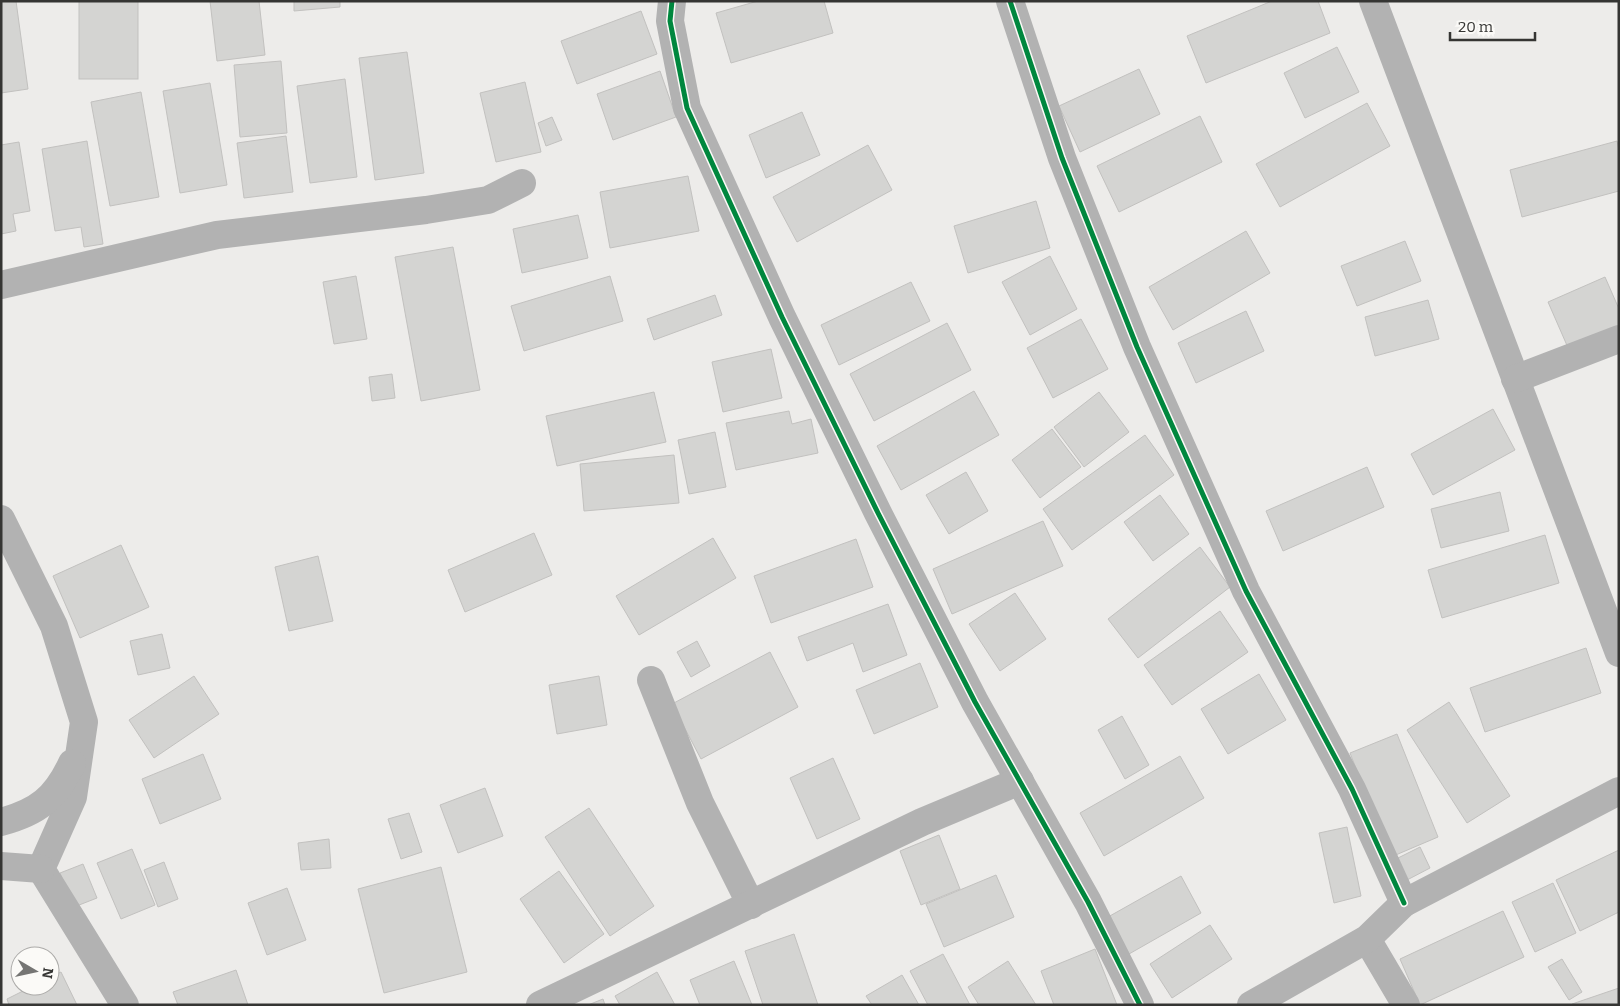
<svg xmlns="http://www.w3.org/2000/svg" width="1620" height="1006" viewBox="0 0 1620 1006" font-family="Bitter,serif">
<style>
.building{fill:#d4d4d2;stroke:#c2c1bf}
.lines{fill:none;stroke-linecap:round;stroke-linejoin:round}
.minor{stroke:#b2b2b2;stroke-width:28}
.cycleway-casing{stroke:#fbfaf7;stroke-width:8}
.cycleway{stroke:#00873e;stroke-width:5}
</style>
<rect width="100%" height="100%" fill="#edecea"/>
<!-- building -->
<g class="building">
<polygon points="1,1 16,1 28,89 1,93"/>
<rect x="79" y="1" width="59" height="78"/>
<polygon points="210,1 259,1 265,55 217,61"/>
<polygon points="294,1 340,1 340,7 294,11"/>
<polygon points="758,1 824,1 833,33 731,63 716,13"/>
<polygon points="1272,1 1318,1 1330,33 1206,83 1187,36"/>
<polygon points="641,11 657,54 577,84 561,41"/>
<polygon points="1337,47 1359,92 1305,118 1284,73"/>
<polygon points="407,52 424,173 375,180 359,58"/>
<polygon points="281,61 287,133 240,137 234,65"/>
<polygon points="1139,69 1160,114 1080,152 1059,106"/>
<polygon points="660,71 676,117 613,140 597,94"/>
<polygon points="345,79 357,177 310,183 297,86"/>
<polygon points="525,82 541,152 496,162 480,93"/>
<polygon points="210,83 227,185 180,193 163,91"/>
<polygon points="141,92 159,197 110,206 91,102"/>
<polygon points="1367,103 1390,146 1280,207 1256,164"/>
<polygon points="802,112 820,155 766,178 749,135"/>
<polygon points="1200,116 1222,162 1119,212 1097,166"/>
<polygon points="552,117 562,140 546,146 538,123"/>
<polygon points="286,136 293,192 244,198 237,143"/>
<polygon points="87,141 103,244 84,247 81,227 55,231 42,149"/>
<polygon points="1617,141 1619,150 1619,191 1522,217 1510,170"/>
<polygon points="19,142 30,211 13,214 16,231 1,234 1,145"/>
<polygon points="868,145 892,190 797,242 773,197"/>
<polygon points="688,176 699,231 610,248 600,192"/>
<polygon points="1036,201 1050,248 968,273 954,226"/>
<polygon points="578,215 588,258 522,273 513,229"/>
<polygon points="1246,231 1270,273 1173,330 1149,287"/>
<polygon points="1405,241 1421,281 1357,306 1341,266"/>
<polygon points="453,247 480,390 421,401 395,257"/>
<polygon points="1050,256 1077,309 1030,335 1002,282"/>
<polygon points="356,276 367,339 334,344 323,282"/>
<polygon points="610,276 623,321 524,351 511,306"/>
<polygon points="1605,277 1619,309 1619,327 1569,350 1548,302"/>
<polygon points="911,282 930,321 839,365 821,325"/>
<polygon points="715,295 722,315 654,340 647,319"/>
<polygon points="1428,300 1439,339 1375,356 1365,317"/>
<polygon points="1246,311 1264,351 1196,383 1178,343"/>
<polygon points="1081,319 1108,369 1053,398 1027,348"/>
<polygon points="947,323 971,370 874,421 850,374"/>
<polygon points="771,349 782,398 723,412 712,362"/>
<polygon points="392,374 395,398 372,401 369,377"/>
<polygon points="974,391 999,435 901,490 877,446"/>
<polygon points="654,392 666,442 557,466 546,416"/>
<polygon points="1099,392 1129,432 1084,467 1054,427"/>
<polygon points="1493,409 1515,450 1433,495 1411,454"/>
<polygon points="789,411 792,424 811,419 818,453 736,470 726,423"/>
<polygon points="1052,429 1081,467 1040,498 1012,460"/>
<polygon points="715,432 726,487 689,494 678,440"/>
<polygon points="1145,435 1174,475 1072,550 1043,509"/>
<polygon points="674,455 679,503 584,511 580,464"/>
<polygon points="1367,467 1384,507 1283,551 1266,511"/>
<polygon points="966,472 988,511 949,534 926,495"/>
<polygon points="1500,492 1509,531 1441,548 1431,509"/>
<polygon points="1160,495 1189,534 1153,561 1124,522"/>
<polygon points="1043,521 1063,566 952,614 933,569"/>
<polygon points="534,533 552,575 465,612 448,570"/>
<polygon points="1545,535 1559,583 1442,618 1428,570"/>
<polygon points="713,538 736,578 639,635 616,596"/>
<polygon points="856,539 873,587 771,623 754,576"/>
<polygon points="121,545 149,607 80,638 53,576"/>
<polygon points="1200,547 1230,587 1138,658 1108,619"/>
<polygon points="318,556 333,621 289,631 275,567"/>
<polygon points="1015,593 1046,639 1000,671 969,624"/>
<polygon points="888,604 907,655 863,672 853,643 807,661 798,637"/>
<polygon points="1220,611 1248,652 1172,705 1144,665"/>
<polygon points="162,634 170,668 138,675 130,641"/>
<polygon points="697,641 710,666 691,677 677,652"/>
<polygon points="1586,648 1601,693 1485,732 1470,688"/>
<polygon points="770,652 798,707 701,759 672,704"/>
<polygon points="920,663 938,707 874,734 856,690"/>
<polygon points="1259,674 1286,720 1228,754 1201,709"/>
<polygon points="194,676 219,714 154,758 129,720"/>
<polygon points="599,676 607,725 557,734 549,685"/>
<polygon points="1449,702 1510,796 1467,823 1407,730"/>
<polygon points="1122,716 1149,765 1125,779 1098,730"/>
<polygon points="1397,734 1438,837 1391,857 1350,753"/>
<polygon points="203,754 221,799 160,824 142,779"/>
<polygon points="1180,756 1204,798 1104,856 1080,813"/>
<polygon points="833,758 860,819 817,839 790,778"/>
<polygon points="485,788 503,836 458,853 440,805"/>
<polygon points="589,808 654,906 610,936 545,837"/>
<polygon points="409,813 422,852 401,859 388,819"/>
<polygon points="1347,827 1361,896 1334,903 1319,833"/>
<polygon points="939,835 960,889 921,905 900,851"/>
<polygon points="329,839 331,868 301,870 298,843"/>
<polygon points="1420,847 1430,868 1407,880 1396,859"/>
<polygon points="132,849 155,905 121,919 97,863"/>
<polygon points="1619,850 1619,912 1580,931 1556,880"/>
<polygon points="164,862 178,899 158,907 144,870"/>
<polygon points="83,864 97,898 74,907 60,873"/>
<polygon points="441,867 467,972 384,993 358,889"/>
<polygon points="559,871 604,934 564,963 520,899"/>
<polygon points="996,875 1014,917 944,947 926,904"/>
<polygon points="1181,876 1201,913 1129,954 1108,917"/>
<polygon points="1553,883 1576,933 1535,952 1512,902"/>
<polygon points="287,888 306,940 267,955 248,903"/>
<polygon points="1503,911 1524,957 1420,1005 1400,959"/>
<polygon points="1210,925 1232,959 1172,998 1150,964"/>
<polygon points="794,934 818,1005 763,1005 745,951"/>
<polygon points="1095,949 1117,1005 1054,1005 1041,971"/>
<polygon points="943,954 970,1005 928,1005 910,971"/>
<polygon points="1562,959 1582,992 1569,1000 1548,967"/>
<polygon points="734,961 752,1005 700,1005 690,980"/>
<polygon points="1008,961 1036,1005 979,1005 968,987"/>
<polygon points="236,970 248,1005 178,1005 173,992"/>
<polygon points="61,972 77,1005 9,1005 7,999 33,986 50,986 50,977"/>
<polygon points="657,972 675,1005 620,1005 615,996"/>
<polygon points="902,975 919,1005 872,1005 866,996"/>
<polygon points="1619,988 1619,1005 1572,1005 1572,1004"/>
<polygon points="603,999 605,1005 588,1005"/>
</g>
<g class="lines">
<!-- minor -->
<g class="minor">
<polyline points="672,1 670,21 687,108 782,317 878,513 975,702 1088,902 1140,1005"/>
<polyline points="1010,1 1062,158 1137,347 1246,591 1352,789 1404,903"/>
<polyline points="1373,1 1619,653"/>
<polyline points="1,285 217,235 426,210 488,200 522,183"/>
<polyline points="1515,379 1619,339"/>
<polyline points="1,519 54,626 84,722 73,797 41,869 125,1005"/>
<polyline points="651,680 700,803 751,905"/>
<path d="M1,822C38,812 56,798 72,763"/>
<polyline points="1,866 41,869"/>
<polyline points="1367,939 1406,1005"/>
<polyline points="540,1005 922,822 1020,781"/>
<polyline points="1251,1005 1367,939 1404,903 1619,791"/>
</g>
<!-- cycleway casing -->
<g class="cycleway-casing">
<g id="cycleway">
<polyline points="672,1 670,21 687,108 782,317 878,513 975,702 1088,902 1140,1005"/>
<polyline points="1010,1 1062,158 1137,347 1246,591 1352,789 1404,903"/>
</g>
</g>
<!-- cycleway -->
<use href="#cycleway" class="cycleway"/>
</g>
<!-- border -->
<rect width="1620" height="1006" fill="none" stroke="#353533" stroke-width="5"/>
<!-- north arrow -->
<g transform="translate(35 971) rotate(99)"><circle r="24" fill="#fbfaf7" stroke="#acaba9"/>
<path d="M0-4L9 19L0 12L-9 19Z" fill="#757573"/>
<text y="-8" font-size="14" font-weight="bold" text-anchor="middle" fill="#353533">N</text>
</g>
<!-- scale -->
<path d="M1450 32v8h85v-8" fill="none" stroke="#353533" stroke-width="2.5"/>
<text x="1458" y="32" font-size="15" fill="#353533" stroke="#fbfaf7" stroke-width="4" paint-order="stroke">20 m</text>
</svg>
